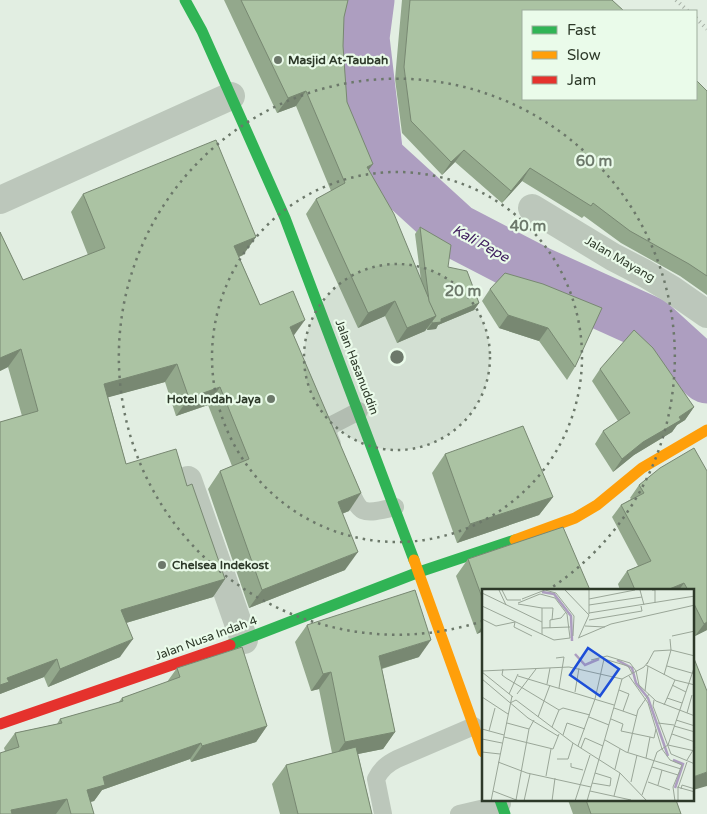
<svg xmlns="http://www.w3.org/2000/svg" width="707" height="814" viewBox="0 0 707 814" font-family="'Varela Round',sans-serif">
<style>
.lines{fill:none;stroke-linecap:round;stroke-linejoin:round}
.river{stroke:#ad9ec0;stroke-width:55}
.lane{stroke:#bcc7bb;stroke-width:18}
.street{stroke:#bcc7bb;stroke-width:28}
.fast{stroke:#30b455;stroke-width:11}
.slow{stroke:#ff9f0a;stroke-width:11}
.jam{stroke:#e5322d;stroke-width:11}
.rail{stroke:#a6afa5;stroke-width:4;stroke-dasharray:1 4;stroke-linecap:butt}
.wall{fill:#93a88c}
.shaded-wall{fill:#788872}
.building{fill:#abc3a3;stroke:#788872}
.ring{fill:none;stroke:#6c786a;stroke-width:2.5;stroke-dasharray:2.5 5}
.poi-dot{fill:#6c786a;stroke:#eafbea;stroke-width:2}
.labels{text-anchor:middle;stroke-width:4.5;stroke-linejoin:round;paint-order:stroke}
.poi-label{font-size:12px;font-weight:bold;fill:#2d3929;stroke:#eafbea;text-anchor:start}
.street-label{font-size:12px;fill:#2d3929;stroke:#eafbea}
.water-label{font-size:14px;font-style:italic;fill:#3e1c5d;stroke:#eafbea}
.inset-river{fill:none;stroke:#ad9ec0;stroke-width:2.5}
.inset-road{fill:none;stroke:#9aa698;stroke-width:1}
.view{fill:#1d4ed8;fill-opacity:0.15;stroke:#1d4ed8;stroke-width:2.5}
.inset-edge{fill:none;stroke:#2d3929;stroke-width:2.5}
.centre{fill:#6c786a;stroke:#eafbea;stroke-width:2.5}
.ring-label{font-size:15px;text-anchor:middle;font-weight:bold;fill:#6c786a;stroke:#eafbea;stroke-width:4.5;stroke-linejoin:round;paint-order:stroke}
</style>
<rect width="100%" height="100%" fill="#e2eee2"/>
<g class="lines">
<!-- river -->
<polyline class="river" points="367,0 362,38 376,158 456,231 537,273 650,324 707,376"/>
<!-- lane -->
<g class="lane">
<polyline points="332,444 328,434 330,426 359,411"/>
<path d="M346,480C360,514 358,516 395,507"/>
<path d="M383,814L376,779C381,769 387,764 397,759L474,726"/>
<polyline points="459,814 502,804"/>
</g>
<!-- street -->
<g class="street">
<polyline points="0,200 231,96"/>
<polyline points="532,208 613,257 644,273 671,289 707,314"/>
<polyline points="188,480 244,640"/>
</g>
<!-- fast -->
<g class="fast">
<polyline points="185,0 202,31 285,218 414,560"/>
<polyline points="230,645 419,572 515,540"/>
<polyline points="500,800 505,814"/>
</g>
<!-- slow -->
<g class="slow">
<polyline points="515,540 575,518 597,505 642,468 707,430"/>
<polyline points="414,560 483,752"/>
</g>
<!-- jam -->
<polyline class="jam" points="0,724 230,645"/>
<!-- rail -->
<g class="rail">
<polyline points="676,0 688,11"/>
<polyline points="696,18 707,29"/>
</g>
</g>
<!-- wall -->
<g class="wall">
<polygon points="224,0 348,0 344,17 343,46 347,102 369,170 421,280 415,234 420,227 448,267 479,303 474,310 438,325 436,329 427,330 427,328 425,331 397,343 385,316 358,328 306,214 316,199 331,191 296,106 277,113"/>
<polygon points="402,0 612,0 707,91 707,295 680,276 621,243 584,216 582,218 522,181 502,203 455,162 442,175 402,133 395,79"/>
<polygon points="83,194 256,237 243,255 239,257 260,305 294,336 349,511 342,514 345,570 249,608 208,489 220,471 232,466 208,405 176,416 165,382 108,397 126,464 187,486 225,579 213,597 126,623 120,657 48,687 44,677 0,694 0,422 22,416 8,367 0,371 0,232 23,280 88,255 71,212"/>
<polygon points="543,284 575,367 567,380 539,341 499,328 482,301 490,289"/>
<polygon points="600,369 694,407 685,420 677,425 672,432 634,455 613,472 595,444 603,431 618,421 592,381"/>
<polygon points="445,454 553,497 539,515 457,543 432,473"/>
<polygon points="707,471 707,630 695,636 693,633 693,590 620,590 618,584 627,571 638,566 612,517 621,505 631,499 630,498 639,485"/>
<polygon points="468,559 590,590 483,590 483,631 477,634 456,576"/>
<polygon points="307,625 419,657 382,669 395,732 383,749 358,754 372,814 280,814 272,784 286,765 332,753 319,689 311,691 295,642"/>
<polygon points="177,668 267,726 256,742 191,762 190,759 102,790 94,801 90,802 94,814 0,814 5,751 4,748 15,733 57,724 60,719 118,703 122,698 167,682"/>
<polygon points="568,800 676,800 681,814 573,814"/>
</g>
<!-- shaded-wall -->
<g class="shaded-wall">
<polygon points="306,91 296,106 277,113 288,98"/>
<polygon points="464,150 455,162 442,175 451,162"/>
<polygon points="373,164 362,179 367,167"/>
<polygon points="530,168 522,181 502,203 511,191"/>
<polygon points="256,237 243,255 221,264 234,246"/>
<polygon points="395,301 385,316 358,328 368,313"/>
<polygon points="479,303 474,310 438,325 436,329 427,330 432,323"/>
<polygon points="508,315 548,328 539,341 499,328"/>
<polygon points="436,316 425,331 397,343 407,328"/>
<polygon points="305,320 292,338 290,327"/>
<polygon points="21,349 8,367 0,371 0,358"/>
<polygon points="177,364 165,382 91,402 104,384"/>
<polygon points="220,387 208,405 176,416 189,398"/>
<polygon points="694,407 685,420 677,425 672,432 634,455 613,472 622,459 643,442"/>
<polygon points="361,493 349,511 325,520 338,502"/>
<polygon points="553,497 539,515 457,543 470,524"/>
<polygon points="358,552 345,570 249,608 262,590"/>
<polygon points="225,579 213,597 109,628 121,610"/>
<polygon points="684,583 679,590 667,590"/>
<polygon points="707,622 707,630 695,636 704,624"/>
<polygon points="483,625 483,631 477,634"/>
<polygon points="133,639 120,657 48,687 60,669"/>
<polygon points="431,640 419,657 367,673 379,656"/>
<polygon points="57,659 44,677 0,694 0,685 7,678"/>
<polygon points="331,672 319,689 311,691 323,674"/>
<polygon points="267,726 256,742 191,762 202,746"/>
<polygon points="395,732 383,749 333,759 345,742"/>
<polygon points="201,743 190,759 102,790 94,801 75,806 87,790 103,777"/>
<polygon points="707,772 707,786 693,790 693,777"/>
<polygon points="67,799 56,814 8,814 11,810"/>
</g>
<!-- building -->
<g class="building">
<polygon points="241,0 348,0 344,17 343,46 347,102 373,164 367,167 394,214 436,316 407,328 395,301 368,313 316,199 345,183 306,91 288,98"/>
<polygon points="410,0 612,0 624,11 523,11 523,99 696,99 696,80 707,91 707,276 689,264 630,231 593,203 591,206 530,168 511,191 464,150 451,162 411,121 404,67"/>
<polygon points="216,140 256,237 234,246 260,305 293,291 305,320 290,327 361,493 338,502 358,552 262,590 220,471 249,459 220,387 189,398 177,364 104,384 126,464 176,449 187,486 192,484 225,579 121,610 133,639 60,669 57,659 7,678 9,682 0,685 0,422 38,411 21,349 0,358 0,232 23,280 105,248 83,194"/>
<polygon points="420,227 451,245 448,267 467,271 479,303 441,319 441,322 432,323 432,321 436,316 429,301"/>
<polygon points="505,273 543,284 602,308 575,367 548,328 508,315 490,289"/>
<polygon points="634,330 653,348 694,407 679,417 681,420 643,442 622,459 603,431 630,413 600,369"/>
<polygon points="523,426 553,497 470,524 445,454"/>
<polygon points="694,448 707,471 707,622 704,624 693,602 693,590 688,590 684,583 667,590 635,590 627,571 651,561 621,505 644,493 639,485 660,468"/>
<polygon points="563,527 590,590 483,590 483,600 468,559"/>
<polygon points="415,590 431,640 379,656 395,732 345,742 331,672 323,674 307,625"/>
<polygon points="242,647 267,726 202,746 201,743 103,777 105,785 87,790 94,814 71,814 67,799 11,810 12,814 0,814 0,753 19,747 15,733 62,723 60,719 123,701 122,698 180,677 177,668"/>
<polygon points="693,656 707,691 707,772 693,777"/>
<polygon points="356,747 372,814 298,814 286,765"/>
<polygon points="586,800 676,800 681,814 591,814"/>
</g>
<!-- distance rings -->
<circle cx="397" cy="357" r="93" fill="#6c786a" fill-opacity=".12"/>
<g class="ring">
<circle cx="397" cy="357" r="93"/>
<circle cx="397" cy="357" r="185"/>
<path d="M483 621A278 278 0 1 1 548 590"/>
</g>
<!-- markers -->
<g class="poi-dot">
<circle cx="278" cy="60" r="5"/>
<circle cx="271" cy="399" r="5"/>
<circle cx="162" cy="565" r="5"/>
</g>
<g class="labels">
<!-- poi labels -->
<g class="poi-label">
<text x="288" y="64">Masjid At-Taubah</text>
<text x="261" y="403" text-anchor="end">Hotel Indah Jaya</text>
<text x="172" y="569">Chelsea Indekost</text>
</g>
<!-- street labels -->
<g class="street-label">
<text transform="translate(620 259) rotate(30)" y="4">Jalan Mayang</text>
<text transform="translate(357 367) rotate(69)" y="4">Jalan Hasanuddin</text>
<text transform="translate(206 638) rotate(-20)" y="4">Jalan Nusa Indah 4</text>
</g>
<!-- water labels -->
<g class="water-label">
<text transform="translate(481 243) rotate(29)" y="5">Kali Pepe</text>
</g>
</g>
<!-- overview -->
<g transform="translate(482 589)">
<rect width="212" height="212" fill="#e2eee2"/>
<path class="inset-river" d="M60,3L72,5L89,27L90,52M93,65L103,76L117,70M135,71L150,79L154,94L166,109L186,167M191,171L201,175L193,199"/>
<path class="inset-road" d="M17,1L24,16M20,1L25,11H39M83,1L107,26L97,48M158,1L162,16M170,1H173V14M0,4L60,33V45M40,10L63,1L74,4L92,27L91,47M107,10L153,1M36,14L58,5L73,9L85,25L88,49M36,15L60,19V33M107,16L160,8M0,17L72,51L88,49M60,19H71L70,31M107,24L213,7M107,25V1M0,30L14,37L33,33L32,38L50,47M107,31L160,22L159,17M103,37L123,38M60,39L88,38M68,39V31L79,29L84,23M190,47L213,42M96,49L129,35L213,16M74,69L82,68L77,99M109,71L125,67L148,74L154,82L157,96L174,112L213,127M165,75L172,62L189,61L213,67M164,76L193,91L213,96M185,77L213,85M21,80L20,86L24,89L77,121M0,82L87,78L140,90M0,83L31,108M182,86L189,61L188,50M36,87L132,116M147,87L166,114L180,160L188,171L200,176L191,198L193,212M0,90L46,129L76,147M140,90L162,78L166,73M65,95L68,79M190,96L204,103M137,101L147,105L141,122M163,102L166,77M93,103L97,79M27,105L36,85M35,105L54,80M0,108L26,125M185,109L200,114M172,111L171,117L189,165L213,175M28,114L34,111L91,154L138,184L165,212M182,116L193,91M132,119L155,127M205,124L210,106M56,128L68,96M107,128L127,136M129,130L141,135L139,142L168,148M194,131L213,137M25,134L47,140M176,134L192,136M192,137L213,143M70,138L77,121L81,119L108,126M0,140L22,146M7,142L13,119M190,145L213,153M81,146L85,134L103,140M22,148L71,160L77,145M0,150L20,154M123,151L144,163L199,180M186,156L213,162M96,157L113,110L122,70L146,77L150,84M99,159L103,149L121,157M0,163L18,165M146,163L156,121L167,105M164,169L168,148L172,149L174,140M75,170H86L91,154M205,171L213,158M16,173L45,184L109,198M89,174V178L101,181M170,178L196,186M133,180L138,160M64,187L69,160M149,193L155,166M166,193L188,201M110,194L128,197L129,189L113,184M176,196L180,181M195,198L213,203M199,200L200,196L213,200M11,202L37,212M108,202L149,211M160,206L175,163L186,156L213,76M132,207L138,184M34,211L47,140L52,131M9,212L30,107M42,212L48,185M70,212L73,189M93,212L108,166M105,212L140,90M196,212V199L205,173"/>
<path class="view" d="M106,59L137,80L118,107L88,86Z"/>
<rect width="212" height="212" class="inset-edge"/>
</g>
<circle cx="397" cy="357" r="8" class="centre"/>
<g class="ring-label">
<text x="594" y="166">60 m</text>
<text x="528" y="231">40 m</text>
<text x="463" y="296">20 m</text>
</g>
<!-- legend -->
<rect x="522" y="10" width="175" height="90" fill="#eafbea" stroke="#9ead9d"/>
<rect x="532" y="26" width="25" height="8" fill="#30b455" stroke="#9ead9d"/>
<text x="567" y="35" font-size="15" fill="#2d3929">Fast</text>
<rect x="532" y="51" width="25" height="8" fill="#ff9f0a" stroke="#9ead9d"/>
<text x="567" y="60" font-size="15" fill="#2d3929">Slow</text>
<rect x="532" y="76" width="25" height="8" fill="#e5322d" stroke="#9ead9d"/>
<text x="567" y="85" font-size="15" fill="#2d3929">Jam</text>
</svg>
